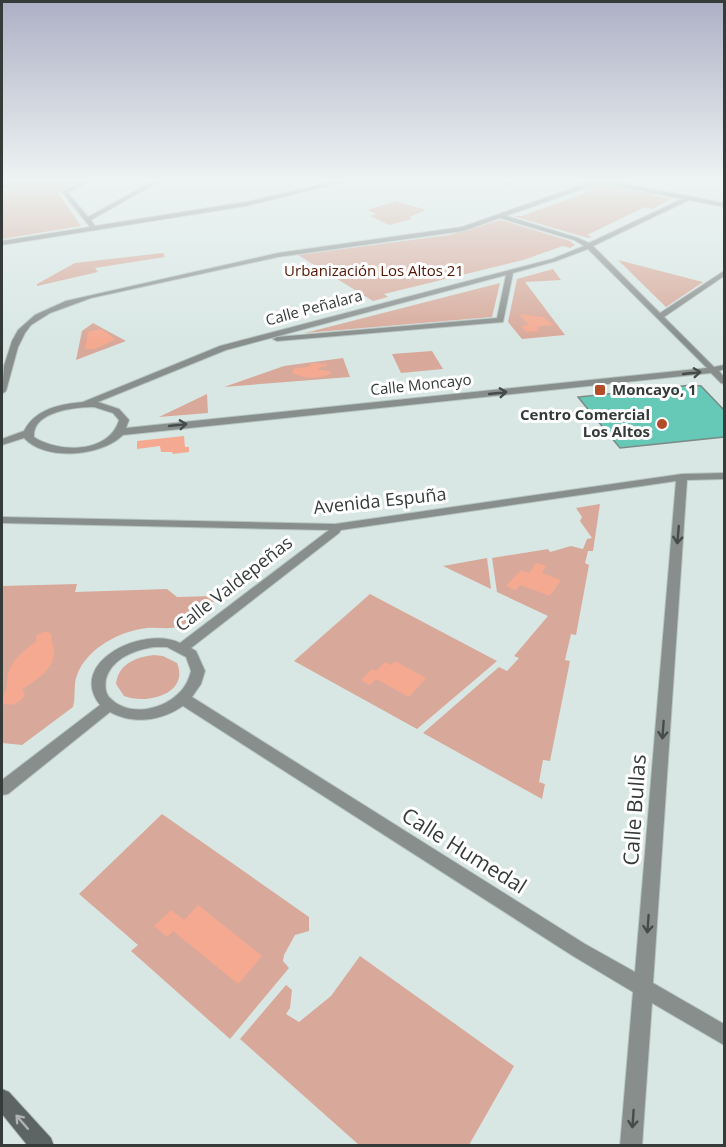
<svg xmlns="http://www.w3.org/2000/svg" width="726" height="1147" viewBox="0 0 726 1147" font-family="'Open Sans',sans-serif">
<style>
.green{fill:#d8a99a}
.water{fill:#f5a991}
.building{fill:#66c8b7;stroke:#7c8a87;stroke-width:1.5}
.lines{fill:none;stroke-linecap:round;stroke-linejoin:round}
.street-casing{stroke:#b7c5c2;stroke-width:2}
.secondary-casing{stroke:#b7c5c2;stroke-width:2}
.street{fill:#878e8c;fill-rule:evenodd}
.secondary{fill:#5c6563;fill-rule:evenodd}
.oneway{stroke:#454c4a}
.oneway2{stroke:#aeb2b1}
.poi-dot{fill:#b44c28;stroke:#fff;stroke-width:2}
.labels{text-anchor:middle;stroke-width:6;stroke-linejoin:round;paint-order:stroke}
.far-park-label{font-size:15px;fill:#551400;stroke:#fff}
.far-street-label{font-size:15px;fill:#353b39;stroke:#fff}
.far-poi-label{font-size:15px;font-weight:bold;fill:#353b39;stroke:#fff;text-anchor:start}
.street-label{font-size:18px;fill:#353b39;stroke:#fff}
.near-street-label{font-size:21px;fill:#353b39;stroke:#fff}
</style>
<rect width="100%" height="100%" fill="#d8e7e4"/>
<!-- green -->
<g class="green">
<polygon points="32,179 83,179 58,193 81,226 2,239 2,191"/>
<polygon points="598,185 610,185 671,199 652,209 645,207 587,235 593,237 588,238 513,216 522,216 588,192 583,190"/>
<polygon points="396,201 426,210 409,217 412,219 389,225 370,216 377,214 367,210"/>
<polygon points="501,220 570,241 575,245 570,248 563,246 523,260 384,294 388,297 373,301 298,255 449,235"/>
<polygon points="163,253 165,257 95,268 98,272 37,286 37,284 75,263"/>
<polygon points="618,260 695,280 703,282 666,307"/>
<polygon points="553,269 561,280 525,282 565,335 522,339 508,322 517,279"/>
<polygon points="500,283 492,317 305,333"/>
<polygon points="93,323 126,341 76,360 82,331"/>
<polygon points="432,351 443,369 401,373 392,354"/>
<polygon points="343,358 350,377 224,387 284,366"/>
<polygon points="207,394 208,413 159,417"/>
<polygon points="600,504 593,551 588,551 585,563 589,565 576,635 571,634 565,660 570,661 550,761 543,760 539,782 545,784 542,799 423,733 499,667 507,671 519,658 514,656 548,616 497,592 492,558 548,549 550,552 571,546 583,549 587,539 592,538 580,521 582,517 576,508"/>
<polygon points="487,558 491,589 443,566"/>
<path d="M77,584L75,592L167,589L177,597L212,596L217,599C206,607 192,622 180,626C170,630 158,627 147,628C120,631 87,648 77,675C73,686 76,696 73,707L22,745L2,743V586Z"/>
<polygon points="370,594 497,661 417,729 294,661"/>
<path d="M154,655L163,656L177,663C190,694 146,705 124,696L116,684C118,664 136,657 154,655Z"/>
<polygon points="162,814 309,917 309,931 295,935 284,955 283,961 289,968 230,1039 131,951 138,945 79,894"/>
<polygon points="360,956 514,1066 469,1145 359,1145 240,1039 286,985 292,990 290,1008 286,1014 299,1022 331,996"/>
</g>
<!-- water -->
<g class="water">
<polygon points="519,314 543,317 553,325 537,327 539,331 526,332 521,326 529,325"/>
<path d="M101,329L115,339C108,344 102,345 95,349H85L88,332Z"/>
<path d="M312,363L326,364L327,366L320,367L318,370L329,371L331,373C322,380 301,378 292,373L295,368L308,367Z"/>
<polygon points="184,436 185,447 189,447 189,452 173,454 172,452 161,452 160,446 137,449 137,441"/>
<polygon points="536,563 546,566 542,573 561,580 550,596 520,585 516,590 506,586 521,570 529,573"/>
<path d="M43,632H48L52,635C50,641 53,643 54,649C56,668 36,681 22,689L25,694C21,703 13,706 4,704L2,697C9,686 6,687 8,675C11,660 24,650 36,642V636Z"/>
<polygon points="395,661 426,678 409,697 376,679 370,685 361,680 372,669 376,671 385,662 391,665"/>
<polygon points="198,905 262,956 238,984 173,931 167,937 154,926 171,910 184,920"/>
</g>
<!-- building -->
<polygon class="building" points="692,385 701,386 724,410 724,437 620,448 578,397"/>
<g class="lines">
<!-- street casing -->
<g class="street-casing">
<g id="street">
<polygon points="19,179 27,179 2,189 2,185"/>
<polygon points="87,179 94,179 68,193 88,217 157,179 164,179 91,220 95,226 246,202 345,179 355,179 246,206 2,245 2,241 90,227 62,192"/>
<path d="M596,180L611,181L724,203V207L689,200L593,246L660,313L724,271V276L664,317L714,367L724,365V369L719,371L724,377V384L721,383L711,373L123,435C102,456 46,462 24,438L2,445V439L24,431C35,409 60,404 83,402L220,346L552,259L584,246L574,240L500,218L463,231L278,257L91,298L50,313L31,325L25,333L18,347L6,391L2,394L4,366L12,341L18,330L35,315L66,301L278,253L462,227ZM596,184L611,185L682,199L589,243L578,238L506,216ZM588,249L707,368L126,428L129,420L119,409L98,402L226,350L506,275L497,318L277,337L273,339L277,341L503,322L513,273L556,261ZM94,407L113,413L119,420C109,454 58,453 34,437C32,411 76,407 94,407Z"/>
<path d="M724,473V479L687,480L653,983L724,1024V1045L652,1003L642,1146H620L633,992L573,956L183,706C161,721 134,725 110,712L8,794L2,795V780L100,705C66,662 144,625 180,643L329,530L2,523V517L335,524L682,474ZM676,481L635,972L585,944L192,697L201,684L205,671L196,651L191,648L339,533L341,530ZM154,647H167L186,657L191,671C189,679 186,686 180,692C163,710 128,718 109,697C105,692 105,685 106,679C112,658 135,650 154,647Z"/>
</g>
</g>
<!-- secondary casing -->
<g class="secondary-casing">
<polygon id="secondary" points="2,1089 9,1092 51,1138 54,1146 28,1146 2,1114"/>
</g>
<!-- street -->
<use href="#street" class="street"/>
<!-- secondary -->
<use href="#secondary" class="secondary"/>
</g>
<!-- one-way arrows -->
<defs><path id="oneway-shaft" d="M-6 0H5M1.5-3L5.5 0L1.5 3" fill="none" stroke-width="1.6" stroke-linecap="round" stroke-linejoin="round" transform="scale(1.5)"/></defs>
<g class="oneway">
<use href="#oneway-shaft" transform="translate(692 373) rotate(-6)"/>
<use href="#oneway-shaft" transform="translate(498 393) rotate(-6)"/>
<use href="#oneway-shaft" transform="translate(178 425) rotate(-6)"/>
<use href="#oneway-shaft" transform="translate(678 535) rotate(95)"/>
<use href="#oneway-shaft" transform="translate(663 730) rotate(94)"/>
<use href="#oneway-shaft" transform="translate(648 924) rotate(94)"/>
<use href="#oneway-shaft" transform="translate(633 1119) rotate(94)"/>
</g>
<use class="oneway2" href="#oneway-shaft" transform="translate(22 1122) rotate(-131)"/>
<!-- sky -->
<linearGradient id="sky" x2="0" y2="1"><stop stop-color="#adb0c5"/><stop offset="0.53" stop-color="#edf4f3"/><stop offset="1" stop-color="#edf4f3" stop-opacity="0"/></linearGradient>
<rect width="726" height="340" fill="url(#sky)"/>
<!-- markers -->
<g class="poi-dot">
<rect x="594" y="384" width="12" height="12" rx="3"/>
<circle cx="662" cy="424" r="6"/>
</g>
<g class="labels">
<!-- far-park labels -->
<g class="far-park-label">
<text x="374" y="276">Urbanización Los Altos 21</text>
</g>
<!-- far-street labels -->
<g class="far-street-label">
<text transform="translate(314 308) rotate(-15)" y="5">Calle Peñalara</text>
<text transform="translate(421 385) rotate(-6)" y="5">Calle Moncayo</text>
</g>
<!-- far-poi labels -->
<g class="far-poi-label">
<text x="612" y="395">Moncayo, 1</text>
<text x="650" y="420" text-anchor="end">Centro Comercial<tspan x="650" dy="17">Los Altos</tspan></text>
</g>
<!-- street labels -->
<g class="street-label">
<text transform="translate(380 501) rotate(-6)" y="6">Avenida Espuña</text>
<text transform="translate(234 584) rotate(-38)" y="6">Calle Valdepeñas</text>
</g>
<!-- near-street labels -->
<g class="near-street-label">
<text transform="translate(635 810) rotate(-86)" y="7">Calle Bullas</text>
<text transform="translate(464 851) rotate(32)" y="7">Calle Humedal</text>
</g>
</g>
<!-- border -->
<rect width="726" height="1147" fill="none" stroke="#353b39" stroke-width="6"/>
</svg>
